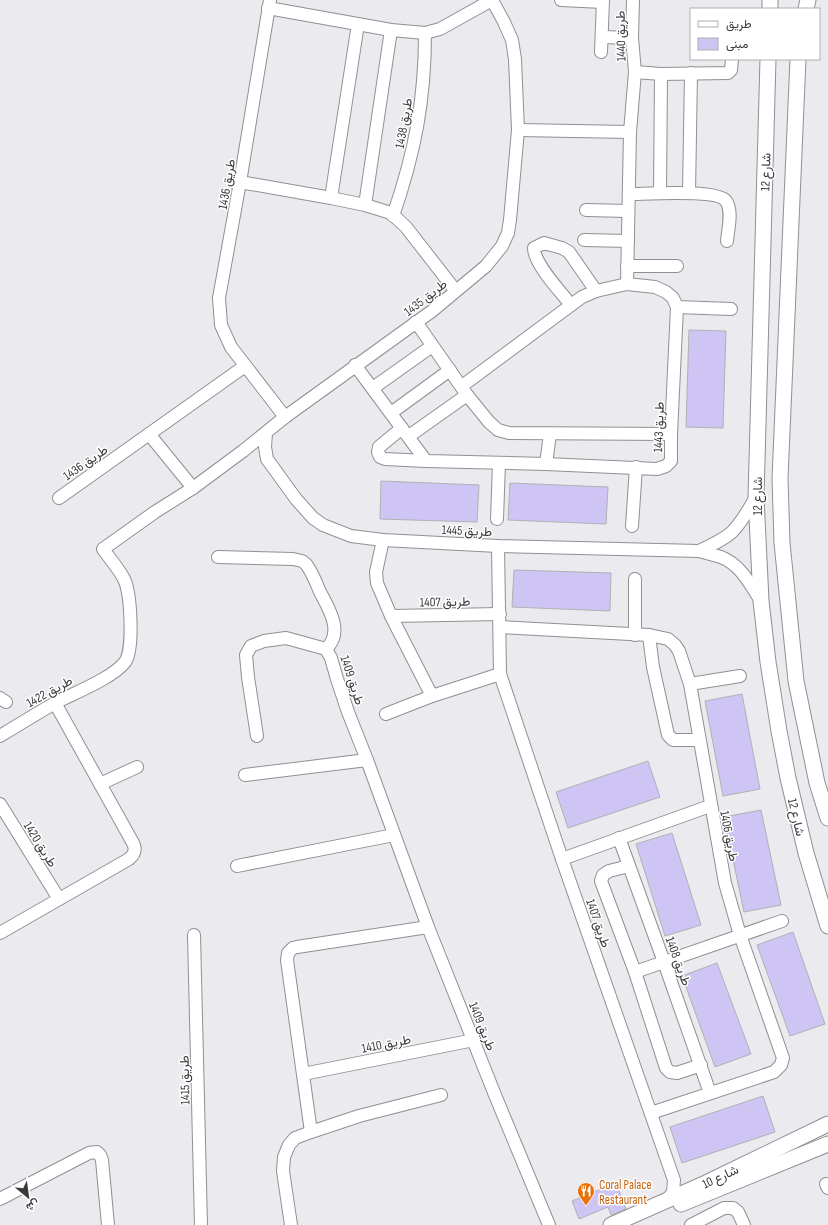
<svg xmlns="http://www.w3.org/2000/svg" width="828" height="1225" viewBox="0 0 828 1225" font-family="'Sofia Sans Condensed',Vazirmatn,sans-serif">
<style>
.building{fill:#cec5f4;stroke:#b1b0b4}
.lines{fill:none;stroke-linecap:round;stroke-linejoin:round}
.minor-casing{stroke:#908f93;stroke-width:14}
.tertiary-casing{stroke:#908f93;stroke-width:17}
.minor{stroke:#fff;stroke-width:12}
.tertiary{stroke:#fff;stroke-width:15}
.labels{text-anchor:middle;stroke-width:3;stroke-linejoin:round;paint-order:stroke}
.street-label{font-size:13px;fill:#3a3a3b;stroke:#fff}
.food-label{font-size:13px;fill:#c56008;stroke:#fff;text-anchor:start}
</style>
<rect width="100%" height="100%" fill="#ebeaef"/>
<!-- building -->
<g class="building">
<polygon points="689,330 726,331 723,428 686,427"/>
<polygon points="381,481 479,485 477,522 380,519"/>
<polygon points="510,483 608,487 606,524 508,520"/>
<polygon points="514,570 611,573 610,611 512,607"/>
<polygon points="742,694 760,789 723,796 705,701"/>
<polygon points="648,761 660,797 568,828 556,792"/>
<polygon points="761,810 781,905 744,912 724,817"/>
<polygon points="672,833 701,925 665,936 636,844"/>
<polygon points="793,932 825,1024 790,1036 757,945"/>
<polygon points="717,963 751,1054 715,1067 682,976"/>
<polygon points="763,1096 775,1132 682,1163 670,1127"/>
<polygon points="616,1183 626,1209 611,1215 608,1207 579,1219 572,1201"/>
</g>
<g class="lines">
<!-- minor casing -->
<g class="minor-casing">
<g id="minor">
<polyline points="270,0 240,182 219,298 221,325 231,347 285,417"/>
<polyline points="561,0 603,2"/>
<polyline points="268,8 391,30 425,33 440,29 492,0"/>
<polyline points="602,37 632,38"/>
<polyline points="601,52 603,0"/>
<polyline points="635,72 661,74 728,73 731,70 732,59"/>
<polyline points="518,130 630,132"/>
<polyline points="240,182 331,198 365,205 391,213 406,227 455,290"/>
<polyline points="660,193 661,74"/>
<polyline points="689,193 691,73"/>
<path d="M629,194C645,194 718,189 726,201C733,211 728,229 727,241"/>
<polyline points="331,198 358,24"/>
<polyline points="365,205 391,30"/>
<polyline points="586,210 628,211"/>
<path d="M393,216C415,152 425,100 425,33"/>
<polyline points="584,240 628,241"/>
<polyline points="627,266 677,266"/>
<polyline points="627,284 630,132 635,72 632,38 633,0"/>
<path d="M571,305C561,292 534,264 534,248L544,243L562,248L569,252L596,291"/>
<polyline points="677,307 731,309"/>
<polyline points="355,365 426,461 546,464 657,469 666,466 671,461 671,434 677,307 673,298 666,292 655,287 627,284 596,291 582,297 462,386"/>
<polyline points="373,388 432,346"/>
<polyline points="467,395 489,422 498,430 509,433 671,434"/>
<polyline points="391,413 450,370"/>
<polyline points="402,428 379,447 378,452 380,457 385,459 426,461"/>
<path d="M266,433L265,447L267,459L296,499L313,518L323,525L351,536L383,540L498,546L699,551C706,553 714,555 721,557C741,565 750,584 761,601"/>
<polyline points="149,434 193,488"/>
<polyline points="409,436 467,395 416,322"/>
<polyline points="546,464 550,434"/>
<polyline points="59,498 245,366"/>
<polyline points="497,519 499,463"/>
<polyline points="632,526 636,467"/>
<polyline points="383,540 376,572 377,583 391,616 432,696"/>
<polyline points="498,546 500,674 562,859 674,1180 673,1192 667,1200"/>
<path d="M699,551C710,546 723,540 732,532C742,522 749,509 756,497"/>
<path d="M218,557L293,559L302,561L306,564C312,572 316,582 320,592C329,609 344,632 326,649"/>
<polyline points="391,616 500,614"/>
<polyline points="500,627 649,635 668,639 675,645 679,651 690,684 725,883 740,935 783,1058 781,1065 774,1072 651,1113"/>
<polyline points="635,635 635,579"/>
<polyline points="649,635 653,667 668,735 673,740 699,740"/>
<polyline points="690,684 740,676"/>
<polyline points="0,698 6,702"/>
<polyline points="386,714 432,696 500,674"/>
<path d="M0,736C18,725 36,714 55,703C74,693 113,678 125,662C134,650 131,593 124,579C119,569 110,559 103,549L155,512L193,488L243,451L285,417L432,311L486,266L502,246L508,233L510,220L518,130L515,59L512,40L504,22L492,0"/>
<polyline points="257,736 248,677 246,655 251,646 264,641 286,638 326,649 331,658 337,679 348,712 367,760 428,927 495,1095 549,1225"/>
<polyline points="245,775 367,760"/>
<polyline points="100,784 137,767"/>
<polyline points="0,804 59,899"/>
<polyline points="619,838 664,962 710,1093"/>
<polyline points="562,859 710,806"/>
<polyline points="237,866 394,835"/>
<polyline points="629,866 609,871 603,875 601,881 635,972 666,1068 670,1072 677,1073 701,1065"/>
<path d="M0,933L129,859C135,854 136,849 133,843L55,703"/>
<polyline points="194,935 201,1225"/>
<polyline points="635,972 782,921"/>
<polyline points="303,1074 474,1040"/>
<polyline points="311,1132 287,960 288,953 293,948 297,947 428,927"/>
<polyline points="826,1184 828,1188"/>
<polyline points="0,1199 89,1153 97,1152 100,1155 102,1160 108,1225"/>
<polyline points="291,1225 283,1171 284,1157 289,1145 295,1138 311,1132 359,1116 441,1095"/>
<polyline points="691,1225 724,1208 733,1208 738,1212 744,1225"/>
</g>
</g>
<!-- tertiary casing -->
<g class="tertiary-casing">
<g id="tertiary">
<polyline points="770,9 770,0"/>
<polyline points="806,9 808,0"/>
<polyline points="768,59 756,497 761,601 768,662 779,731 788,778 806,853 828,926"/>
<polyline points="798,59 782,432 780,478 782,543 796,681 817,783 828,818"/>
<polyline points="681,1204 828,1144"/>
<polyline points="611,1225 706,1183 828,1124"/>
</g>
</g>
<!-- minor -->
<use href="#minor" class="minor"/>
<!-- tertiary -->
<use href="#tertiary" class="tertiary"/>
</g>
<!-- icons -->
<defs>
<g id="restaurant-pin" transform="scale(0.9)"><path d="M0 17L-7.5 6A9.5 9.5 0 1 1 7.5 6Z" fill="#e8710a" stroke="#fff"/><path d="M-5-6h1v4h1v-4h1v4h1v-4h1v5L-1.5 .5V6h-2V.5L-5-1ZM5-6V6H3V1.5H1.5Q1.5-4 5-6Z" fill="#fff"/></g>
</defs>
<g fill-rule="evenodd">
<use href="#restaurant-pin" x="586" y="1191"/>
</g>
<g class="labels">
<!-- street labels -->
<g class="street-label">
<text transform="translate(620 36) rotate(-91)" y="5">طريق 1440</text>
<text transform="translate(403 123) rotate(-80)" y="5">طريق 1438</text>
<text transform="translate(765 172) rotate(-88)" y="5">شارع 12</text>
<text transform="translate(226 184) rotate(-80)" y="5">طريق 1436</text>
<text transform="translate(425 297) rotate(-38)" y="5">طريق 1435</text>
<text transform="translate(658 427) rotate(-88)" y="5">طريق 1443</text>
<text transform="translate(85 462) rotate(-35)" y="5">طريق 1436</text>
<text transform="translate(757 496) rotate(-90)" y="5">شارع 12</text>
<text transform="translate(467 530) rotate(3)" y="5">طريق 1445</text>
<text transform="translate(445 601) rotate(-1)" y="5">طريق 1407</text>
<text transform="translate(353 680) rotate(72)" y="5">طريق 1409</text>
<text transform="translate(49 691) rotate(-29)" y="5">طريق 1422</text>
<text transform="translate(797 817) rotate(77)" y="5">شارع 12</text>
<text transform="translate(730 836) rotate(79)" y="5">طريق 1406</text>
<text transform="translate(41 844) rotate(58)" y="5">طريق 1420</text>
<text transform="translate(599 923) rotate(71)" y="5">طريق 1407</text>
<text transform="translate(679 961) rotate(70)" y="5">طريق 1408</text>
<text transform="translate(483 1026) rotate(68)" y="5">طريق 1409</text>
<text transform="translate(386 1043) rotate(-11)" y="5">طريق 1410</text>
<text transform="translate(184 1080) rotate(-91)" y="5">طريق 1415</text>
<text transform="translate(720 1176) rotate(-25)" y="5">شارع 10</text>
</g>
<!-- food labels -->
<g class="food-label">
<text x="599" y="1189">Coral Palace<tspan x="599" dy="15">Restaurant</tspan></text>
</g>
</g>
<!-- legend -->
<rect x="690" y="8" width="130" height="52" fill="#ffffff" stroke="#b0b0b1"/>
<rect x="698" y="21" width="20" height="6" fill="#ffffff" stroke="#b0b0b1"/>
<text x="726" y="28" font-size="12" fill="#3a3a3b">طريق</text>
<rect x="698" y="38" width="20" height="12" fill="#cec5f4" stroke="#b0b0b1"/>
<text x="726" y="48" font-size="12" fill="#3a3a3b">مبنى</text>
<!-- north arrow -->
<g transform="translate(28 1197) rotate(151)" stroke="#ffffff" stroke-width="3" paint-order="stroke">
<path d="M0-3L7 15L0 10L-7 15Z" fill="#3a3a3b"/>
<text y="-6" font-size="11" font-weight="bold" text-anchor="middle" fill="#3a3a3b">ش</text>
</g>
</svg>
